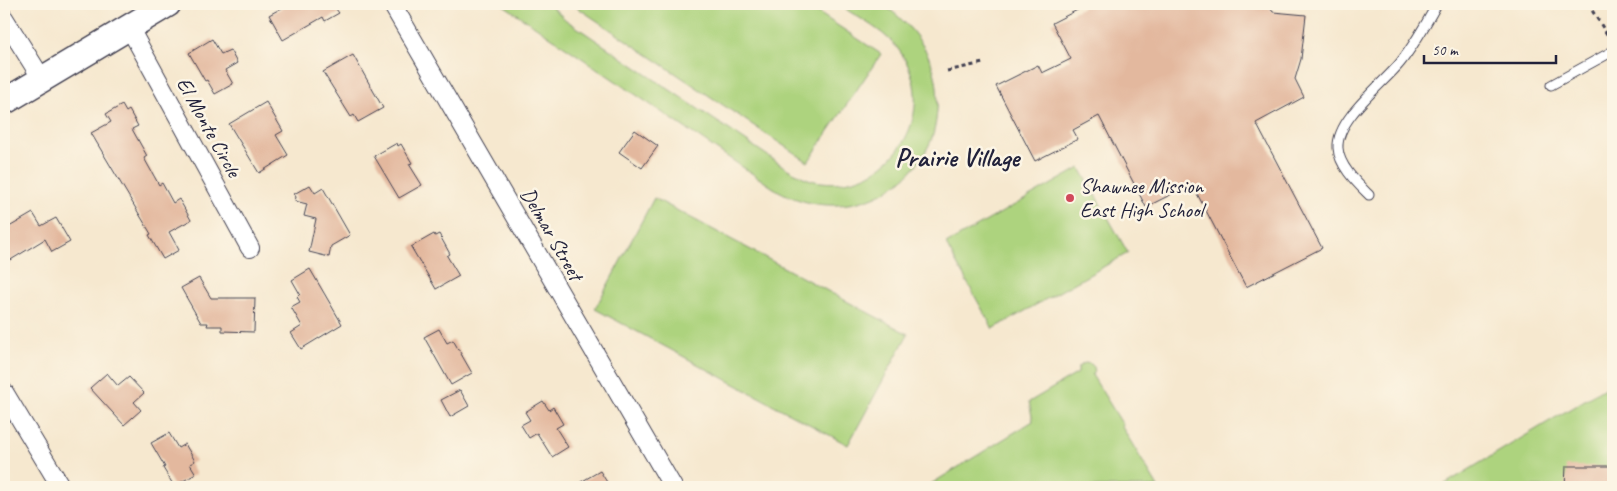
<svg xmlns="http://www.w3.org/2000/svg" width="1617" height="491" viewBox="0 0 1617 491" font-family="Caveat,sans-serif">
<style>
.green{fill:#add37e;stroke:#687a5c}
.building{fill:#e3b89e}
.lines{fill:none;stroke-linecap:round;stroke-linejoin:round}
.lane-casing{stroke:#424051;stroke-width:11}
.street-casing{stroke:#424051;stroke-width:20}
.secondary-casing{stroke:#424051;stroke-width:28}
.path{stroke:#424051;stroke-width:3;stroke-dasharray:4 4;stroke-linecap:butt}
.lane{stroke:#fff;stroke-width:9}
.street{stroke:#fff;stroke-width:18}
.secondary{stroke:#fff;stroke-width:25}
.poi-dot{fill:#d1495b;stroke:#fcf5e5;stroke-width:2}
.labels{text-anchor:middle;stroke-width:5;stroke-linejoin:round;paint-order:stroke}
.street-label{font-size:21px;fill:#22223b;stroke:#fcf5e5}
.poi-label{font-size:21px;fill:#22223b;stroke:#fcf5e5;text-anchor:start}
.district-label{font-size:26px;font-weight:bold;fill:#22223b;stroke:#fcf5e5}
</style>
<rect width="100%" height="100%" fill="#fcf5e5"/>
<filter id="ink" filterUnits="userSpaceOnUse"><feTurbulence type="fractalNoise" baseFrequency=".02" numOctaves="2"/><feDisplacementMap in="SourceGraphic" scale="10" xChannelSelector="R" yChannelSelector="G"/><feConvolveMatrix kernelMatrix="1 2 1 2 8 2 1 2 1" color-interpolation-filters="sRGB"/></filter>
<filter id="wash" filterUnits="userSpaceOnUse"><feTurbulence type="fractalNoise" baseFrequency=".0096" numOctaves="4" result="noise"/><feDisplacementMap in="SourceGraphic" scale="20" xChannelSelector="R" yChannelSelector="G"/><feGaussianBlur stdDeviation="1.12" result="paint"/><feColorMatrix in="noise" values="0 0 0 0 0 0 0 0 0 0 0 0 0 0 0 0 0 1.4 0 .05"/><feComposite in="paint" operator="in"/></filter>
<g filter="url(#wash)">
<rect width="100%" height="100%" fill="#f6e8cf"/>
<!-- green -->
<g class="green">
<path d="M502,4H549L566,20L786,168C797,174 809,181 821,182C891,191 939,115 903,56C889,32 859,19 838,4C848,4 870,1 879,4C890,7 907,24 914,33C932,56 940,81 937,111C936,123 934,136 928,147C898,205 826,222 772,187Z"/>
<polygon points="572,4 805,4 881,54 808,162"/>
<polygon points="1080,168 1128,253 993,329 946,244"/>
<polygon points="654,198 908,334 848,445 595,309"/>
<polygon points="1085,363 1091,364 1094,367 1095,372 1092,375 1123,425 1122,427 1158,487 926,487 1033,421 1029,402 1078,373 1078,367"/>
<polygon points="1613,383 1613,487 1440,487"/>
</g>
<g id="blocks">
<!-- building -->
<g class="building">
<polygon points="289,4 345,4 336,9 339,13 325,21 323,17 283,40 269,15"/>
<polygon points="1089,4 1267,4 1273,12 1306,15 1301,59 1295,79 1304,97 1256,123 1322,248 1246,287 1192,184 1146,207 1099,116 1073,130 1078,139 1035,161 996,86 1038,65 1042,73 1071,59 1052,23"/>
<polygon points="212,39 221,54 230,50 237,63 225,70 233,84 215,94 207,80 205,81 189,53"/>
<polygon points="353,55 383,108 358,122 354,115 351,117 323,72"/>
<polygon points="266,102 283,131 276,135 288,155 259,173 229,124"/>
<polygon points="122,105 126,112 129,110 138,126 132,129 147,156 144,158 159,185 162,183 173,203 179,199 191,220 169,232 179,250 163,259 149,235 151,234 91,133 111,122 106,114"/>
<polygon points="635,130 658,146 642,168 619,152"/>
<polygon points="397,143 398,146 401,144 412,163 409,164 422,185 399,198 374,156"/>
<polygon points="310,185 315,193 323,188 350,235 331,246 329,257 309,252 316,219 304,216 307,204 295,201 296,197 294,194"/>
<polygon points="33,213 41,226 56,218 70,242 52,252 45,239 4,264 4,230"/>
<polygon points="434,234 435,236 439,234 450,254 447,256 459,276 436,289 411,247"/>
<polygon points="310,269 342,324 301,349 291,333 302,326 291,307 300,302 297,297 300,294 292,280"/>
<polygon points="199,278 211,298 255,298 254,332 222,331 222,326 207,326 208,323 201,323 181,288"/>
<polygon points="439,329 447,343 453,340 472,373 451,385 424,337"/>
<polygon points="107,373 118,386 129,377 144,393 134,402 141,410 124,425 90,388"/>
<polygon points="460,390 469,406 450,417 441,400"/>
<polygon points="543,401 549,410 553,407 563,424 556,428 568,447 552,457 537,433 529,438 521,425 530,420 525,412"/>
<polygon points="169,433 178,448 185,444 195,461 190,464 196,474 174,486 163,468 165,467 151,443"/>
<polygon points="1566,466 1613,466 1613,487 1565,487"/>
<polygon points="600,471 610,487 572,487"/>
</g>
</g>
</g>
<g filter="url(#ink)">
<use href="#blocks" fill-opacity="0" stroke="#424051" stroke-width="1"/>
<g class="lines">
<!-- lane casing -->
<g class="lane-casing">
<g id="lane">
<polyline points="1551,85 1613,51"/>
<path d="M1369,195C1357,183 1339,166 1338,148C1336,119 1383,84 1400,63C1415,44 1426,24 1437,4"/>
</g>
</g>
<!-- street casing -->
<g class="street-casing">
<g id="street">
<polyline points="392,4 673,487"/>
<polyline points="4,18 42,79"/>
<polyline points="129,27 250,248"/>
<polyline points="4,392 61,487"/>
</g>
</g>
<!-- secondary casing -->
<g class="secondary-casing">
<polyline id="secondary" points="4,102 168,4"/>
</g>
<!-- path -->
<g class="path">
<polyline points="1588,4 1610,39"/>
<polyline points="947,71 983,63"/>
</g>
<!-- lane -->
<use href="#lane" class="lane"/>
<!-- street -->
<use href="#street" class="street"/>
<!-- secondary -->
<use href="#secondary" class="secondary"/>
</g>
</g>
<!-- markers -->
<circle class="poi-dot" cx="1070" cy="198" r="5"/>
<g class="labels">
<!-- street labels -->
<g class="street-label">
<text transform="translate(209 127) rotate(61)" y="7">El Monte Circle</text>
<text transform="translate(552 234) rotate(60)" y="7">Delmar Street</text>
</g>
<!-- poi labels -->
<g class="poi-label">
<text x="1080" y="193">Shawnee Mission<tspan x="1080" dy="24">East High School</tspan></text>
</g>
<!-- district labels -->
<g class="district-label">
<text x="957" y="166">Prairie Village</text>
</g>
</g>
<!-- margin -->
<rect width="1617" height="491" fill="none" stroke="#fcf5e5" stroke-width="20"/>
<!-- scale -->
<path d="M1424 55v8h132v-8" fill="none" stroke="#22223b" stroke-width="2.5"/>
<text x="1432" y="55" font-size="15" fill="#22223b" stroke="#fcf5e5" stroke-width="4" paint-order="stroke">50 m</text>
</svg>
